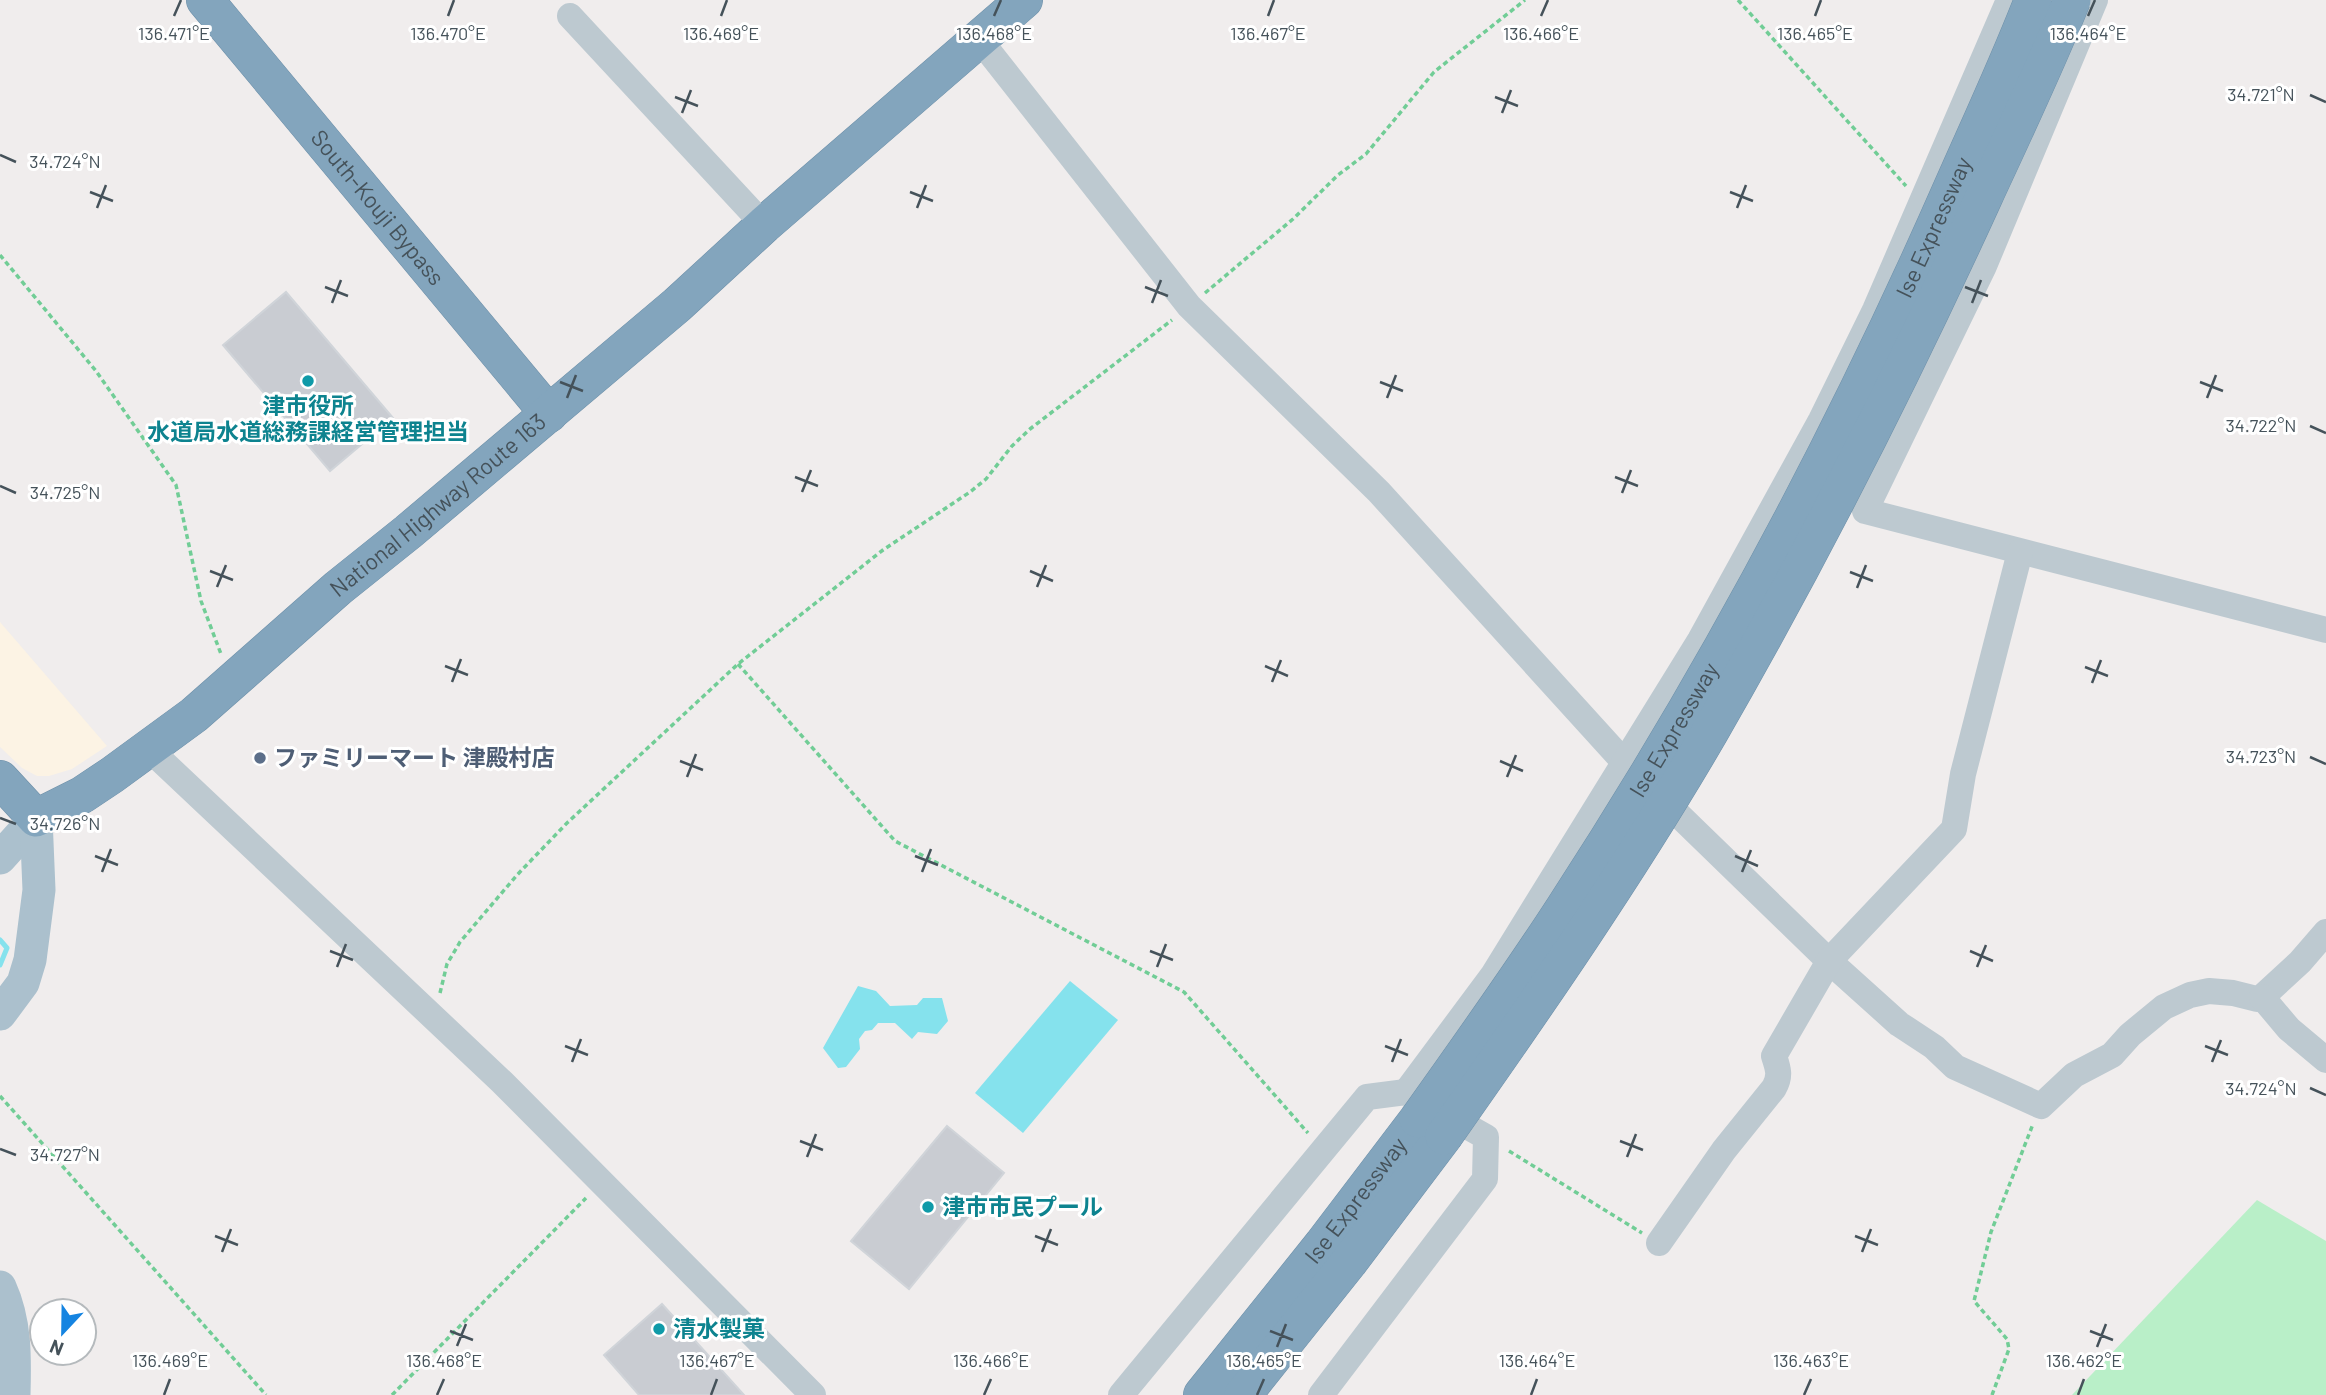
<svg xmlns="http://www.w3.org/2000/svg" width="2326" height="1395" viewBox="0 0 2326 1395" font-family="Barlow,'Noto Sans JP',sans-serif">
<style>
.commercial{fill:#fcf3e4}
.green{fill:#b9efc8}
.water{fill:#85e2ed}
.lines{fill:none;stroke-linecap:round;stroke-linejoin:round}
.stream{stroke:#85e2ed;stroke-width:5}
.building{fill:#c9ccd2;stroke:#d0d4d9;stroke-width:2}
.highway-casing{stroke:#6e90a9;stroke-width:38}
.path{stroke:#71cd96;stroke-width:3.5;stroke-dasharray:5 3.5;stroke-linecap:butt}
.minor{stroke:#bdc9d0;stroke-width:26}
.major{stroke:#abc0cd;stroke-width:33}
.highway{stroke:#83a5bd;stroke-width:37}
.highway-bridge-casing{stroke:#6e90a9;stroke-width:38;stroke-linecap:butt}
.highway-bridge{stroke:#83a5bd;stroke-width:37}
.ticks{fill:none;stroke:#45525a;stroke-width:2.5}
.culture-dot{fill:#0f9aa8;stroke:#fff;stroke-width:2.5}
.service-dot{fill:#5c6f8a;stroke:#fff;stroke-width:2.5}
.labels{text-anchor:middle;stroke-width:6;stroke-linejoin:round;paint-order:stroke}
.street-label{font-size:23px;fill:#45525a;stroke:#fff}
.culture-label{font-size:23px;font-weight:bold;fill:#0d838f;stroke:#fff;text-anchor:start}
.service-label{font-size:23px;font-weight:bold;fill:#4e5e75;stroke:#fff;text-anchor:start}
.ticks-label{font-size:18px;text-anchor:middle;fill:#45525a;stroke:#fff;stroke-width:6;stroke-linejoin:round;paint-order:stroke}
</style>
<rect width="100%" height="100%" fill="#f0eded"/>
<!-- commercial -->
<polygon class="commercial" points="0,622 107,746 72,769 49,776 37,776 22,768 0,747"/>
<!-- green -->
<polygon class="green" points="2257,1200 2326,1241 2326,1395 2072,1395"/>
<!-- water -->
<g class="water">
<polygon points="1070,981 1118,1020 1023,1133 975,1093"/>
<polygon points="858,986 876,991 890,1006 917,1005 923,998 942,998 948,1021 937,1034 918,1032 912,1039 895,1023 878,1023 872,1030 865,1031 859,1039 860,1049 846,1067 838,1068 823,1048"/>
</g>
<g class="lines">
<!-- stream -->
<polyline class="stream" points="0,940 7,948 0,965"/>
</g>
<!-- building -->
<g class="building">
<polygon points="286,292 393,418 330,471 223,345"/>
<polygon points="947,1126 1004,1173 909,1289 851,1241"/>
<polygon points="662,1304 744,1395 639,1395 604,1355"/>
</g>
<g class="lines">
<!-- highway casing -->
<g class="highway-casing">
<g id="highway">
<path id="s1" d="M205,0L549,414"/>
<path id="s2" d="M0,779L36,818L82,795L112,775L194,715L338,588L408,532L677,305L764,225L1024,0"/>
<path id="s3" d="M1202,1395L1323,1244L1418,1119"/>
<polyline points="1243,1395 1349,1262 1444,1136"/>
</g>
</g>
<!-- path -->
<g class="path">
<polyline points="1738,0 1906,186"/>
<polyline points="0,255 96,371 176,485 201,601 221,654"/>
<polyline points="1205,293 1293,219 1338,175 1366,154 1434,72 1525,0"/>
<polyline points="738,664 895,841 1184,992 1308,1133"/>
<polyline points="440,993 447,964 460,942 517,875 567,823 738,664 883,550 970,492 986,479 1012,446 1030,429 1172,320"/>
<polyline points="0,1096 266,1395"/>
<polyline points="1509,1151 1642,1233"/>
<polyline points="392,1395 586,1198"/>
<polyline points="1992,1395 2009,1349 2007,1339 1974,1301 1991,1232 2033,1124"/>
</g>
<!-- minor -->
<g class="minor">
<polyline points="2095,0 1984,266 1865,511 2326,630"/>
<polyline points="570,16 764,225"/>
<polyline points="979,39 1189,306 1379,492 1624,762 1829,961 1899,1024 1934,1047 1955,1067 2041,1106 2074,1075 2112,1055 2130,1035 2164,1007 2190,995 2209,991 2233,993 2257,999 2262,997 2300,962 2326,932"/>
<polyline points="149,749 502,1082 813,1395"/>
<polyline points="2262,997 2289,1029 2326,1060"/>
<polyline points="1406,1092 1493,975 1700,640 1821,420 1875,310 2009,0"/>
<path d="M1659,1243L1724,1150L1774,1088C1781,1076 1778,1068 1774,1056L1829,961L1954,829L1963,774L2020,552"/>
<polyline points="1121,1395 1367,1097 1406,1092 1486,1137 1485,1179 1321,1395"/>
</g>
<!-- major -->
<g class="major">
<polyline points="0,858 36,818"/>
<polyline points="0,1014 23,983 30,960 39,890 36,818"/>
<path d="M0,1287C16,1322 15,1358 14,1395"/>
</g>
<!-- highway -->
<use href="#highway" class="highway"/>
<!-- highway-bridge casing -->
<g class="highway-bridge-casing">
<g id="highway-bridge">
<path id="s4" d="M1418,1119C1468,1049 1518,979 1564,908C1714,678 1844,434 1954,183C1981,122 2009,62 2033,0"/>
<path d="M1444,1136C1537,1004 1629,871 1710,732C1810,558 1901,379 1984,197C2014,132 2045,67 2072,0"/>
</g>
</g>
<!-- highway-bridge -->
<use href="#highway-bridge" class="highway-bridge"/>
</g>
<!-- ticks -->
<path class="ticks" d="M174,16L181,0M448,16L454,0M721,16L727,0M994,16L1001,0M1268,16L1274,0M1541,16L1548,0M1815,16L1821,0M2088,16L2095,0M2310,95L2326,102M675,97L698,106M1495,97L1518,106M682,113L691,90M1502,113L1511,90M0,155L16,162M90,192L113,201M910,192L933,201M1730,192L1753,201M97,208L106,185M917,208L926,185M1737,208L1746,185M325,287L348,296M1145,287L1168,296M1965,287L1988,296M332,303L341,280M1152,303L1161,280M1972,303L1981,280M560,382L583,391M1380,382L1403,391M2200,382L2223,391M567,398L576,375M1387,398L1396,375M2207,398L2216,375M2310,426L2326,433M795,477L818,486M1615,477L1638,486M0,486L16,493M802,492L811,470M1622,493L1631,470M210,571L233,580M1030,571L1053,581M1850,572L1873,581M217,587L226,565M1037,587L1046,565M1857,588L1866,565M445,666L468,675M1265,666L1288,676M2085,667L2108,676M452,682L461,659M1272,682L1281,660M2092,683L2101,660M2310,757L2326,764M680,761L703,770M1500,761L1523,771M687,777L696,754M1507,777L1516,755M0,818L16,824M95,856L118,865M915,856L938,865M1735,856L1758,866M102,872L111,849M922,872L931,849M1742,872L1751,850M330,951L353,960M1150,951L1173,960M1970,951L1993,961M337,967L346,944M1157,967L1166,944M1977,967L1986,945M565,1046L588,1055M1385,1046L1408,1055M2205,1046L2228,1055M572,1062L581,1039M1392,1062L1401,1039M2212,1062L2221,1040M2310,1088L2326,1095M800,1141L823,1150M1620,1141L1643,1150M0,1149L16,1155M807,1157L816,1134M1627,1157L1636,1134M215,1236L238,1245M1035,1236L1058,1245M1855,1236L1878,1245M222,1252L231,1229M1042,1252L1051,1229M1862,1252L1871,1229M450,1331L473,1340M1270,1331L1293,1340M2090,1331L2113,1340M457,1346L466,1324M1277,1347L1286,1324M2097,1347L2106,1324M164,1395L170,1379M437,1395L444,1379M711,1395L717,1379M984,1395L991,1379M1257,1395L1264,1379M1531,1395L1537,1379M1804,1395L1811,1379M2078,1395L2084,1379"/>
<!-- markers -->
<g class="culture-dot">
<circle cx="308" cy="381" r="7"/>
<circle cx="928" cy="1207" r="7"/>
<circle cx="659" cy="1329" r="7"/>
</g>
<circle class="service-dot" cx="260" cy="758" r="7"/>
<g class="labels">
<!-- street labels -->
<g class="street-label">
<text dy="8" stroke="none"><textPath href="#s1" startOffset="270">South-Kouji Bypass</textPath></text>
<text dy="8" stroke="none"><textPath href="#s4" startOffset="1032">Ise Expressway</textPath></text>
<text dy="8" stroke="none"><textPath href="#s2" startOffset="564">National Highway Route 163</textPath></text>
<text dy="8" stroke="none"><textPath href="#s4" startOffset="466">Ise Expressway</textPath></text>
<text dy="8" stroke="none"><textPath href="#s3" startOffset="248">Ise Expressway</textPath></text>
</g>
<!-- culture labels -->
<g class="culture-label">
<text x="308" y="414" text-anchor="middle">津市役所<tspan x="308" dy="26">水道局水道総務課経営管理担当</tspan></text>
<text x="942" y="1215">津市市民プール</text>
<text x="673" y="1337">清水製菓</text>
</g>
<!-- service labels -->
<g class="service-label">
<text x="274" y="766">ファミリーマート 津殿村店</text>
</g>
</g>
<g class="ticks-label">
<text x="721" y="40">136.469°E</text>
<text x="994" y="40">136.468°E</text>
<text x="1541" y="40">136.466°E</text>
<text x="1815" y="40">136.465°E</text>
<text x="2088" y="40">136.464°E</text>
<text x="174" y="40">136.471°E</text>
<text x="448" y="40">136.470°E</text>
<text x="1268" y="40">136.467°E</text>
<text x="2261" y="101">34.721°N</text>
<text x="65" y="168">34.724°N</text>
<text x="2261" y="432">34.722°N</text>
<text x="65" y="499">34.725°N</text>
<text x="2261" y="763">34.723°N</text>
<text x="65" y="830">34.726°N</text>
<text x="2261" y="1095">34.724°N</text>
<text x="65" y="1161">34.727°N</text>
<text x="170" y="1367">136.469°E</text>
<text x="444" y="1367">136.468°E</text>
<text x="717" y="1367">136.467°E</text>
<text x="991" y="1367">136.466°E</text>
<text x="1264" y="1367">136.465°E</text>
<text x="1537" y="1367">136.464°E</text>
<text x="1811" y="1367">136.463°E</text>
<text x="2084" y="1367">136.462°E</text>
</g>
<!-- north arrow -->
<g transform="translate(63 1332) rotate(202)"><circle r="33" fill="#ffffff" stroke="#b5babd" stroke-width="2"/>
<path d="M0-5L12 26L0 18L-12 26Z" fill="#1584e1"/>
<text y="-10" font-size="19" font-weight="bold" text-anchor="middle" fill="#45525a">N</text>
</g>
</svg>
